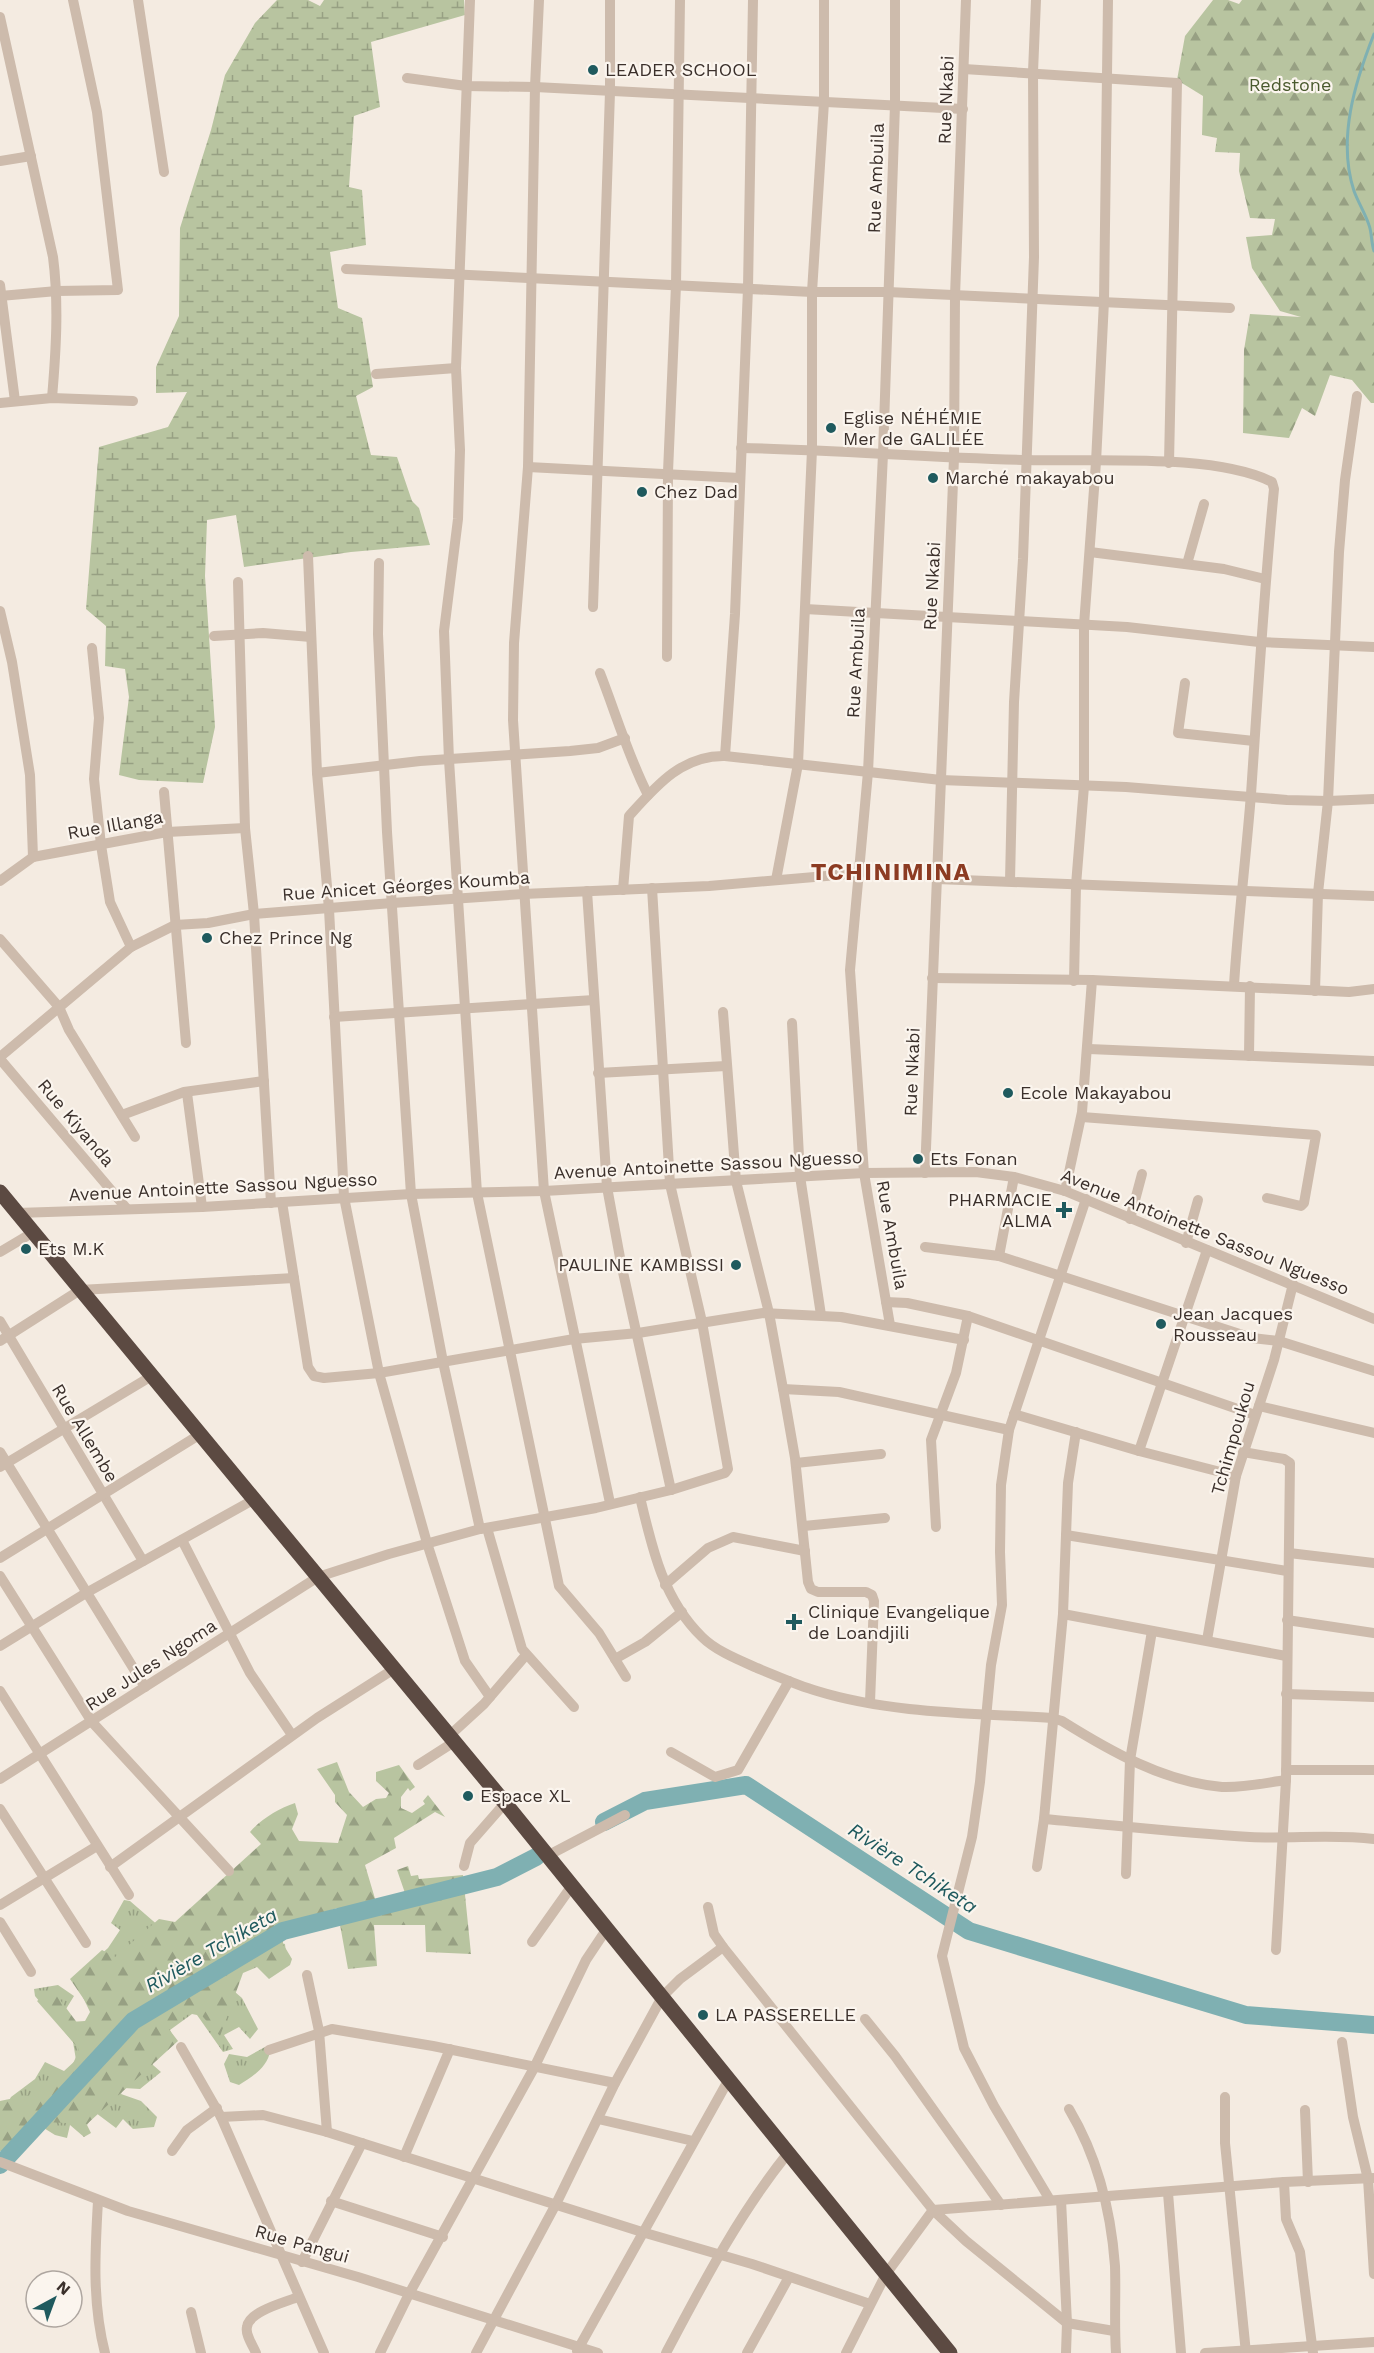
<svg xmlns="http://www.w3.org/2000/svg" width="1374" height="2353" viewBox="0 0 1374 2353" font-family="'Work Sans',sans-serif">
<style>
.grass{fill:url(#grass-tufts)}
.forest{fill:url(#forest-firs)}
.wetland{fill:url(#wetland-marsh)}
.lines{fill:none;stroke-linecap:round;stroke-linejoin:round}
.stream{stroke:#7fb0b2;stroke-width:3}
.river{stroke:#7fb0b2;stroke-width:18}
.minor{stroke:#cdbbac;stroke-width:10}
.highway{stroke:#5c4a42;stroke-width:15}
.poi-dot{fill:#1f5a5e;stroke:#fbf5ee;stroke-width:2}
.labels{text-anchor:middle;stroke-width:4.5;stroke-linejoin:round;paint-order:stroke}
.poi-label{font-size:18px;fill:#3b302b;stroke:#fbf5ee;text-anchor:start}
.park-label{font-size:18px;fill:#4a5a2e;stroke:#fbf5ee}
.street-label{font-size:18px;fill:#3b302b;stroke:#fbf5ee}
.water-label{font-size:20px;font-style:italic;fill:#1f5a5e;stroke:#fbf5ee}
.district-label{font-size:24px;font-weight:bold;letter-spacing:1.5px;fill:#8c3b22;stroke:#fbf5ee}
</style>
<defs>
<pattern id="grass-tufts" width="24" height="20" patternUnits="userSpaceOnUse" patternTransform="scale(1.5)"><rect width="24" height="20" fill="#b8c4a0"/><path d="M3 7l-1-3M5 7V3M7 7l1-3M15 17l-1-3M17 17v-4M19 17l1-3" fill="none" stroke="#97a083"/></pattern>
<pattern id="forest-firs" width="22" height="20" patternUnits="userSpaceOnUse" patternTransform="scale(1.5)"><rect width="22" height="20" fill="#b8c4a0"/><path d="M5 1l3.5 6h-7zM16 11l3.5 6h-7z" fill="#97a083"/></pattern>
<pattern id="wetland-marsh" width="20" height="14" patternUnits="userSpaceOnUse" patternTransform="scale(1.5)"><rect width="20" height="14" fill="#b8c4a0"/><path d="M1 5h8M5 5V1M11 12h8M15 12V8" fill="none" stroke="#97a083"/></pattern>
</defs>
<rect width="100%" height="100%" fill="#f4ebe1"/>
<!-- grass -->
<g class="grass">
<polygon points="124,1900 130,1901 175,1940 274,1941 285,1944 287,1963 249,1965 228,1986 242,1998 258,2029 250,2039 239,2027 224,2035 233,2049 223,2052 197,2015 192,2014 170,2030 173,2036 153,2056 153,2065 161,2072 140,2089 124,2088 121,2094 141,2101 157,2117 154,2127 133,2129 123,2119 116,2128 96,2113 87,2125 91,2133 84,2137 70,2125 67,2138 55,2135 39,2125 5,2151 0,2151 0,2116 11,2097 35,2079 45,2062 64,2071 76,2060 73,2042 35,1996 34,1989 58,1985 74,1996 66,2009 70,2022 85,2021 90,2012 74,1979 108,1948 120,1930 111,1923"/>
<path d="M265,2047L270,2051C268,2067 252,2077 239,2085L230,2082L224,2064L229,2054L247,2057Z"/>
</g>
<!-- forest -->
<g class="forest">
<polygon points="1213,0 1228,0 1239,4 1242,0 1374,0 1374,403 1371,403 1352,380 1330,375 1315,416 1302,408 1289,438 1243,433 1244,350 1250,314 1301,317 1280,311 1252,268 1246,237 1272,235 1275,219 1250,218 1239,171 1240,153 1215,152 1217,138 1202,135 1203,96 1177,80 1185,36"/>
<path d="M337,1762L349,1792L363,1807L376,1799L386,1798L389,1793L376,1781V1772L399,1765L415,1787L410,1791L408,1788L401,1797V1808L412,1813L425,1804L423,1801L428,1795L445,1817L435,1812L394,1838L396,1848L365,1865L376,1902L405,1893L397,1870L408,1866L411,1876L418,1875L419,1879L463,1875L471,1954L426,1952L425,1925H374L377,1966L348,1969L337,1908L283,1927V1944L292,1959L290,1965L269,1979L257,1967L243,1973L220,2036L196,2009L168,2028L178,2041L87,2124L45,2122L0,2147V2101C39,2093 65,2091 79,2049L37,2001L52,1989L78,2024L96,2017L70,1979L102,1950L115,1957L159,1919L175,1922L261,1844L250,1832C260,1820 279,1808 295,1803L298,1814L292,1829L299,1841L338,1843L347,1815L335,1802V1795L317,1769Z"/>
</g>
<!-- wetland -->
<polygon class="wetland" points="277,0 308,0 320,6 324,0 464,0 465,15 371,42 380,107 354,116 349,187 362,190 366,245 330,252 338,308 362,318 373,387 356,396 371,455 397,457 412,501 419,508 430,545 351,552 244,567 236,515 207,520 205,576 215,727 203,783 139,780 119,775 129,697 125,669 105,666 106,626 86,609 99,447 168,427 187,392 156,393 156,367 179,316 180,228 211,130 225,75 255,23"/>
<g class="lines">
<!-- stream -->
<path class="stream" d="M1374,34C1355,82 1337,139 1354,191C1358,202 1365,213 1369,225C1372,233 1371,242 1374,251"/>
<!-- river -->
<g class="river">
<polyline points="604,1822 645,1801 746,1785 969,1931 1246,2015 1374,2025"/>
<polyline points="0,2165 133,2021 283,1931 497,1877 536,1857"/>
</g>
<!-- minor -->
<g class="minor">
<polyline points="138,0 164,172"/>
<polyline points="470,0 456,368 460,450 458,519 444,631 449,760 477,1193 559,1586 599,1633 626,1677"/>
<polyline points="539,0 535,87 528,467 514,643 513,720 544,1191 610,1503"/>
<path d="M0,17L53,257C59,304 56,351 52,398"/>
<polyline points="964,69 1177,83 1169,463"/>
<polyline points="407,78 466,86 535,87 963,109"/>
<polyline points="0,161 31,156"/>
<polyline points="346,269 812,292 888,292 1230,308"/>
<polyline points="0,285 15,401"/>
<polyline points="0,296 57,291 118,290 97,112 73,0"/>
<polyline points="376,374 456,368"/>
<polyline points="0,403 52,398 133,401"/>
<path d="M741,448C837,450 932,458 1028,460C1094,462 1215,453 1272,482L1274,489C1264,591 1258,692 1251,794C1246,858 1238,921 1234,985"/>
<polyline points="528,467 740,478"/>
<polyline points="1090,552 1224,569 1265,579"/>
<polyline points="308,556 317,773 329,909 344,1197 379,1373 427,1543 465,1661 490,1697"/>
<polyline points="379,563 378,634 387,832 411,1194 443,1362 480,1529"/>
<polyline points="1187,564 1204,504"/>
<polyline points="238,582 245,828 254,914 271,1203"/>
<polyline points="593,607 610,92 610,0"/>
<polyline points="805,609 1127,627 1259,642 1374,647"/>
<polyline points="0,611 12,662 30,775 33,857"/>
<polyline points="214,636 263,633 311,637"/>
<polyline points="92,648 99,718 94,779 101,845 110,902 131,947"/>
<polyline points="667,657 668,472 676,285 680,0"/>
<path d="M600,673C616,714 628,756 648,795"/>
<polyline points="1185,683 1178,733 1254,741"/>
<polyline points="725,756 735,614 748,288 753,0"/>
<polyline points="317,773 420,761 570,751 598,748 625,738"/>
<polyline points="164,792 186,1043"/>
<polyline points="937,879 1374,896"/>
<polyline points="776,880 798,764 812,450 812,292 824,102 824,0"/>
<polyline points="0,881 33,857 167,832 245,828"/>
<polyline points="1010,881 1014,702 1023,559 1034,257 1033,72 1036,0"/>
<path d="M623,890L629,816C656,786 682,755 725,756L941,780L1126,787L1287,800L1328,801L1374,799"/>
<polyline points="587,891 607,1187 621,1263 671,1490"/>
<polyline points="0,939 59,1007 69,1030 135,1137"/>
<polyline points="932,978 1092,980 1349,992 1374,989"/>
<polyline points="1074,981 1076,885 1084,786 1084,625 1096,462 1104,301 1108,0"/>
<polyline points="1315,991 1318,893 1328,801 1339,552 1345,480 1357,396"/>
<polyline points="723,1012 736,1181 769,1313 783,1389 795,1458 808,1582 811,1589 818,1592 866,1592 872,1595 874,1601 870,1702"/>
<polyline points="334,1017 594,1000"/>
<polyline points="792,1023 800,1176 821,1315"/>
<polyline points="1089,1049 1374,1061"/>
<polyline points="1249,1056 1250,986"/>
<polyline points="0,1057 131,947 175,925 208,923 254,914 392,903 523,894 709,886 861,873"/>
<polyline points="0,1059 127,1209"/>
<polyline points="598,1073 726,1066"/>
<polyline points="187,1093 202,1207"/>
<polyline points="122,1115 184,1092 264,1081"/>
<polyline points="1082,1117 1316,1135 1304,1203 1301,1206 1267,1198"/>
<polyline points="925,1173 954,458 955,296 966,0"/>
<polyline points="1065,1191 1082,1112 1092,980"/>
<polyline points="282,1202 308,1367 314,1376 324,1378 379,1373 574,1339 638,1333 763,1313 841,1317 964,1340"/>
<polyline points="17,1213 202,1207 411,1194 544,1191 864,1173 976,1172 1014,1177 1065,1191 1374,1319"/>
<polyline points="1130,1219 1142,1174"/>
<polyline points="1186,1243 1198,1200"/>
<polyline points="925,1247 999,1256 1252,1338 1279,1341 1374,1371"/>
<polyline points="0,1252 32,1233"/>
<polyline points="999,1256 1014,1177"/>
<polyline points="886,1302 907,1303 968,1316 1255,1415"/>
<polyline points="0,1321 143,1561"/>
<polyline points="890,1325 864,1173 850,970 868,772 883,454 895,105 895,0"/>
<polyline points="0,1341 80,1290 294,1278"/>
<polyline points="783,1389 839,1392 1009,1430"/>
<polyline points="1259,1406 1374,1433"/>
<polyline points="1014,1414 1139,1451 1236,1476"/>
<polyline points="1139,1451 1207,1250"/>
<polyline points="0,1452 145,1687"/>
<polyline points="1243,1452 1284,1459 1290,1463 1286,1780 1276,1950"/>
<polyline points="796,1463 881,1454"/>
<polyline points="0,1467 150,1377"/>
<path d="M640,1497C652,1548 663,1599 702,1637C716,1651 739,1660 757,1668C777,1676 796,1685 817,1691C892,1714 974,1713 1052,1718L1062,1721C1110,1751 1164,1782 1222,1787C1243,1788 1265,1783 1286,1780"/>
<polyline points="804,1526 885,1518"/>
<polyline points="936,1527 931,1440 956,1373 968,1316"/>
<polyline points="487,1528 522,1649 574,1707"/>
<polyline points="1066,1535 1287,1571"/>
<polyline points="182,1540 250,1673 292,1735"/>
<polyline points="1289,1553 1374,1563"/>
<polyline points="0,1558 199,1435"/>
<polyline points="0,1576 92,1722 229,1871"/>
<polyline points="665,1585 708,1548 733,1537 805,1551"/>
<polyline points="1063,1614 1286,1656"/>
<polyline points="1287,1620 1374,1633"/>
<polyline points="1207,1640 1236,1476 1274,1360 1293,1284"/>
<polyline points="0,1646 86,1593 253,1500"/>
<polyline points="615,1659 645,1642 682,1612"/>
<polyline points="0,1691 129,1895"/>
<polyline points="1286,1694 1374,1697"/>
<polyline points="449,1736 484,1704 526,1655"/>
<polyline points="671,1752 715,1777 738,1770 789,1681"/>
<polyline points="418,1765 454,1742"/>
<polyline points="1286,1770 1374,1770"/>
<polyline points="0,1779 318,1577 389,1554 480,1529 596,1508 671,1490 725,1473 728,1469 702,1322 670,1184 652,888"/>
<polyline points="0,1809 86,1943"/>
<path d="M1044,1819C1113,1825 1181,1833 1250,1837C1292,1839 1333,1834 1374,1839"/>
<polyline points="547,1856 625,1815"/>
<polyline points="464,1866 470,1843 505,1803"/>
<polyline points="110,1867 317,1718 394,1669"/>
<polyline points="1037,1867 1044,1819 1063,1614 1068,1483 1076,1432"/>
<polyline points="1126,1874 1130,1760 1152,1631"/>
<polyline points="0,1905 97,1846"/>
<polyline points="708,1907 714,1934 723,1947 933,2210 966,2241 1067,2323 1114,2331"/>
<polyline points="0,1922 31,1972"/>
<polyline points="532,1942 571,1887"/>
<polyline points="307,1975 319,2031 327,2132"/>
<polyline points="865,2019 895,2056 1001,2205"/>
<polyline points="1342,2042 1353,2117 1368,2179 1374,2274"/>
<polyline points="181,2047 221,2117 324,2353"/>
<polyline points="269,2050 332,2029 433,2046 615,2083"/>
<polyline points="1225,2097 1225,2143 1246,2353"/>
<path d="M1069,2109C1097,2156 1111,2211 1115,2266C1116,2295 1114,2324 1116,2353"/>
<polyline points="1305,2110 1308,2182"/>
<polyline points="221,2117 263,2115 327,2132 642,2232 752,2264 870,2304"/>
<polyline points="598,2119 693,2141"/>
<polyline points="172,2151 187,2130 217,2108"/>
<polyline points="404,2157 450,2049"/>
<polyline points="0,2162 128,2211 358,2277 598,2353"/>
<polyline points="1284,2182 1286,2219 1300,2252 1313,2353"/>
<polyline points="1168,2193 1181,2353"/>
<polyline points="1050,2200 994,2106 964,2048 942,1956 972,1837 980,1782 991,1665 1002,1605 1000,1552 1001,1485 1009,1430 1086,1199"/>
<polyline points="1061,2200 1067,2323 1066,2353"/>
<path d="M98,2201C95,2252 92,2303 105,2353"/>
<polyline points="331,2201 443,2237"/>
<polyline points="302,2262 362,2143"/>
<polyline points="191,2312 201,2353"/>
<polyline points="577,2351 729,2079"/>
<path d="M256,2353C253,2346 245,2334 247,2327C249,2311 286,2302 298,2297"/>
<polyline points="380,2353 409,2294 534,2068 586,1960 606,1930"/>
<polyline points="476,2353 556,2204 615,2083 662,1997 680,1979 723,1947"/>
<path d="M666,2353C703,2283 739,2214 788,2153"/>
<polyline points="747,2353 789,2277"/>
<polyline points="846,2353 886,2274 933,2210 1284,2182 1374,2178"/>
<polyline points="1205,2353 1374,2342"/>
</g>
<!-- highway -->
<polyline class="highway" points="0,1192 505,1803 950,2353"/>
</g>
<!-- markers -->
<g class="poi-dot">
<circle cx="593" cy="70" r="6"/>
<circle cx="831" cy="428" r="6"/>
<circle cx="933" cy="478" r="6"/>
<circle cx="642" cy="492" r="6"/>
<circle cx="207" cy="938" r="6"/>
<circle cx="1008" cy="1093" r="6"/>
<circle cx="918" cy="1159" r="6"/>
<path d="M1061 1201h6v6h6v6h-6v6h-6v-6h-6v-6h6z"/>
<circle cx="26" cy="1249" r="6"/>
<circle cx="736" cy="1265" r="6"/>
<circle cx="1161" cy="1324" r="6"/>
<path d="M791 1613h6v6h6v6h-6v6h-6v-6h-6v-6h6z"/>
<circle cx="468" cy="1796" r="6"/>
<circle cx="703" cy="2015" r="6"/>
</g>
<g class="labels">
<!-- poi labels -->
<g class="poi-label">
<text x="605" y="76">LEADER SCHOOL</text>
<text x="843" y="424">Eglise NÉHÉMIE<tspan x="843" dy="21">Mer de GALILÉE</tspan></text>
<text x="945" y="484">Marché makayabou</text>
<text x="654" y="498">Chez Dad</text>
<text x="219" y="944">Chez Prince Ng</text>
<text x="1020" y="1099">Ecole Makayabou</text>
<text x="930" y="1165">Ets Fonan</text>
<text x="1052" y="1206" text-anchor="end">PHARMACIE<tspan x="1052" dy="21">ALMA</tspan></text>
<text x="38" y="1255">Ets M.K</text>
<text x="724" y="1271" text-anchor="end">PAULINE KAMBISSI</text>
<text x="1173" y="1320">Jean Jacques<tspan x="1173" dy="21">Rousseau</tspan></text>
<text x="808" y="1618">Clinique Evangelique<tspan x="808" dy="21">de Loandjili</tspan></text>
<text x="480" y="1802">Espace XL</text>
<text x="715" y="2021">LA PASSERELLE</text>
</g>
<!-- park labels -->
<g class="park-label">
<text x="1290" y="91">Redstone</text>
</g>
<!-- street labels -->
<g class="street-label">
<text transform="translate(946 100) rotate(-88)" y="6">Rue Nkabi</text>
<text transform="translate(876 178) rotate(-88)" y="6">Rue Ambuila</text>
<text transform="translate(932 586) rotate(-87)" y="6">Rue Nkabi</text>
<text transform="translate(856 663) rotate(-87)" y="6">Rue Ambuila</text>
<text transform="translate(115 825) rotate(-10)" y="6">Rue Illanga</text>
<text transform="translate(406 886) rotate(-4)" y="6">Rue Anicet Géorges Koumba</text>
<text transform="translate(912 1072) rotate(-88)" y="6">Rue Nkabi</text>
<text transform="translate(76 1123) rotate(50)" y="6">Rue Kiyanda</text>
<text transform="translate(708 1165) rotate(-3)" y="6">Avenue Antoinette Sassou Nguesso</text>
<text transform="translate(223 1187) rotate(-3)" y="6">Avenue Antoinette Sassou Nguesso</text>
<text transform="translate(1205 1232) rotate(22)" y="6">Avenue Antoinette Sassou Nguesso</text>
<text transform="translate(892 1235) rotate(80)" y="6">Rue Ambuila</text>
<text transform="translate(85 1433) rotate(59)" y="6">Rue Allembe</text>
<text transform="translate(1233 1438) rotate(-74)" y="6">Tchimpoukou</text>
<text transform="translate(151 1665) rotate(-33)" y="6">Rue Jules Ngoma</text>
<text transform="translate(302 2244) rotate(16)" y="6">Rue Pangui</text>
</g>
<!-- water labels -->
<g class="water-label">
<text transform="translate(913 1868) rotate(33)" y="7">Rivière Tchiketa</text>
<text transform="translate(211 1950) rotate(-30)" y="7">Rivière Tchiketa</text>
</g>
<!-- district labels -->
<g class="district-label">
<text x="891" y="880">TCHINIMINA</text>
</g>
</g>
<!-- north arrow -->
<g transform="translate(54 2299) rotate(41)"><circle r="28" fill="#fbf5ee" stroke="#aea6a0" stroke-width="1.5"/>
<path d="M0-4.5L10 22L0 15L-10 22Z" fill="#1f5a5e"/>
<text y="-9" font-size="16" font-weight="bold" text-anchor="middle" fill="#3b302b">N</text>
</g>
</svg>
